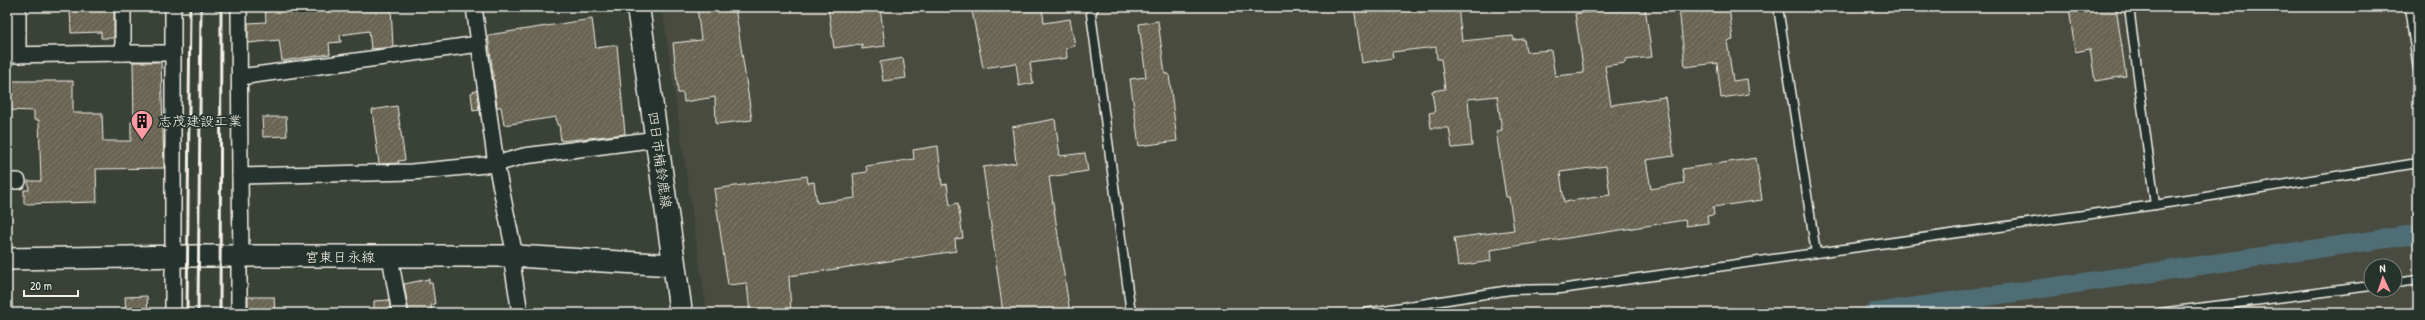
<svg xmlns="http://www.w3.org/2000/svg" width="2425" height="320" viewBox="0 0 2425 320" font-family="'Patrick Hand','Klee One',sans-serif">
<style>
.built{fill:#484c40;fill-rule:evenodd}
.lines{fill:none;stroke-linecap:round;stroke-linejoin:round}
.canal{stroke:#4f6d75;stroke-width:19}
.building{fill:url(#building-hatch);stroke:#f4f1e8;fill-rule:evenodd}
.lane-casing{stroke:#f4f1e8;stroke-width:11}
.street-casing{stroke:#f4f1e8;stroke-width:18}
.secondary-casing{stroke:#f4f1e8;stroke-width:24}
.primary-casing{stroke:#f4f1e8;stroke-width:25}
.lane{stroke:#26332d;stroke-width:8}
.street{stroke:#26332d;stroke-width:15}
.secondary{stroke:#26332d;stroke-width:21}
.primary{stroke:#26332d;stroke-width:22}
.rail{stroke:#f4f1e8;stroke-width:3}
.labels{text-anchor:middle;stroke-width:3.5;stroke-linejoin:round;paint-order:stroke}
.poi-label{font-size:14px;fill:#f4f1e8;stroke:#26332d;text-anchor:start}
.street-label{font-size:14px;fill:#f4f1e8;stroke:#26332d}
</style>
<defs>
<pattern id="building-hatch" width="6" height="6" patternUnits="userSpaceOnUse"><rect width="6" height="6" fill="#696452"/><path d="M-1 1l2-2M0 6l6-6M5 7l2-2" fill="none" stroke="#7f7b6b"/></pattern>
</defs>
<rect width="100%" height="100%" fill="#3a4238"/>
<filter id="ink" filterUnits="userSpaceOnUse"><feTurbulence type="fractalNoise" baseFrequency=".025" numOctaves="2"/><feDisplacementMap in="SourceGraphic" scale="8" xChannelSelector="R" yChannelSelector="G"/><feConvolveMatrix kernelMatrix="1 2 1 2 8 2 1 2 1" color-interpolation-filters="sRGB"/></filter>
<g filter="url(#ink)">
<!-- built -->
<path class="built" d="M662,7H2418V313H707ZM2371,266H2395V290H2371Z"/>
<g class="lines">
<!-- canal -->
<polyline class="canal" points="1872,313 2418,234"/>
</g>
<!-- building -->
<g class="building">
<polygon points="70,7 114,7 114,38 101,38 101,32 71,33"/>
<polygon points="265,7 391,7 393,47 371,49 369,31 340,35 341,42 329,43 330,54 282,61 279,40 248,43 248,23 266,22"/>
<polygon points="697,7 735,7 752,120 716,124 715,97 684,102 683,93 678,93 673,43 701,40"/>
<polygon points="828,7 880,7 885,46 862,49 862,44 834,48"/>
<polygon points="999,7 1042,7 1044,23 1070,19 1075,46 1066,48 1067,58 1030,63 1033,83 1019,86 1016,63 983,68 972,11"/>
<path d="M1354,7H1392L1393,12L1431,7H1458L1462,41L1513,36L1514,40L1524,39L1526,52L1551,50L1555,76L1584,73L1575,14L1602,10V7H1645L1652,57L1625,60V63L1605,66L1611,105L1665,97L1674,156L1646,160L1651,189L1684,183L1682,169L1756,158L1762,200L1713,207L1714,215L1707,216L1708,223L1686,226L1685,220L1490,250L1491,261L1458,266L1454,238L1514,230L1509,197H1506L1496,131L1502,130L1497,96L1468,99L1472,146L1452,148L1449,128H1431L1429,113L1435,112L1432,91L1445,89L1441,59H1437L1436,47L1392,52L1393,58L1362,63ZM1606,166L1610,195L1564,202L1560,172Z"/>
<polygon points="1679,7 1729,7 1733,40 1727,41 1733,81 1747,79 1749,94 1721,98 1717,63 1685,67"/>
<polygon points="2069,7 2116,7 2126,76 2095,81 2090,49 2075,52"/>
<polygon points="592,19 596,48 617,45 625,134 561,141 559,125 557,125 556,117 504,125 501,107 497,107 488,35"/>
<polygon points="1158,21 1165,74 1169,74 1177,141 1139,146 1130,79 1146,77 1139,24"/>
<polygon points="903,58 906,78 883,81 880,62"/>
<polygon points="133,62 161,62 164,168 96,169 97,202 24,204 24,190 29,190 28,181 41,181 39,120 34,120 34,111 7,110 7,81 73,81 73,113 102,113 103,141 131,141 131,122 134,122"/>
<polygon points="477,90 479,110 473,111 471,93"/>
<polygon points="397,106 405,160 398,161 399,163 379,164 372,110"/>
<polygon points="262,117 286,117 287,136 263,137"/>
<polygon points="1055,119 1060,156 1085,153 1088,171 1049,177 1070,313 1003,313 983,167 1016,163 1012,127"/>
<polygon points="938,146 942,185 947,184 950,205 958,203 963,238 955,239 956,251 789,276 791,313 750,313 747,283 728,285 714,189 807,176 808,183 814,182 817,203 855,198 853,174 867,172 866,166 914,159 913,150"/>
<polygon points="429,279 429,283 432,283 435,304 431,305 432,313 409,313 404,284"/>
<polygon points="147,296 148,313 126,313 125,297"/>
<polygon points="248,297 274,297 275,313 248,313"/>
<polygon points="389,300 391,313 374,313 374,301"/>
</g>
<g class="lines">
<!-- lane casing -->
<g class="lane-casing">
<g id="lane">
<polyline points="1094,7 1091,14 1131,313"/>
<polyline points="1778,7 1816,253"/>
<polyline points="2129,7 2155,205"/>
<polyline points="2409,7 2418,69"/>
<polyline points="2395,283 2418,280"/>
<polyline points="1365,313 1510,290 1560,289 1816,253 2155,205 2418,163"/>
<polyline points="2159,313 2371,286"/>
</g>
</g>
<!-- street casing -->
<g class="street-casing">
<g id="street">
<polyline points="18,7 18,55"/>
<polyline points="239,7 240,176 412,172 496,164 524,156 657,139"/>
<polyline points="474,7 496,164 515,256"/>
<polyline points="123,53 173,53 173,7"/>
<polyline points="173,53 173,313"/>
<polyline points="7,55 123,53 123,7"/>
<polyline points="240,77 479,44"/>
<polyline points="240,176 241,256"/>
<polyline points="7,181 18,181"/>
<polyline points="239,256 239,313"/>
<polyline points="511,256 520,313"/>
<polyline points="390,257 400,313"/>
</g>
</g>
<!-- secondary casing -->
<g class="secondary-casing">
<polyline id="secondary" points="7,259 187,256 515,256 674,265"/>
</g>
<!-- primary casing -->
<g class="primary-casing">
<polyline id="primary" points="638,7 681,313"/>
</g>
<!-- lane -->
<use href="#lane" class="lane"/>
<!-- street -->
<use href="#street" class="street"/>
<!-- secondary -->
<use href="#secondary" class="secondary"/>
<!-- primary -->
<use href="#primary" class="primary"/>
<!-- rail -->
<g class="rail">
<polyline points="187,313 190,7"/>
<polyline points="198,313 201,7"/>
<polyline points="220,313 221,7"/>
</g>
</g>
</g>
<!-- icons -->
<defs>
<g id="building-pin" transform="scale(1.15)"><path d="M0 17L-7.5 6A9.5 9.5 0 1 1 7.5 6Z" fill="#ff9aa2" stroke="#26332d"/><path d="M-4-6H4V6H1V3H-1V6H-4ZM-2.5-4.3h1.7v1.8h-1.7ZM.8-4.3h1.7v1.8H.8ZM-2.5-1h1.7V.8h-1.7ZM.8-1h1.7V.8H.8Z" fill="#111"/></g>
</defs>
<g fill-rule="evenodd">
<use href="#building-pin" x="142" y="121"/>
</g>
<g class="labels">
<!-- poi labels -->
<g class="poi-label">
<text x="158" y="126">志茂建設工業</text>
</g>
<!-- street labels -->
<g class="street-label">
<text transform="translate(660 160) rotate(82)" y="5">四日市楠鈴鹿線</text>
<text x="340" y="262">宮東日永線</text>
</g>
</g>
<!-- margin -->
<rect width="2425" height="320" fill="none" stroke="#26332d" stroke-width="24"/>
<rect x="12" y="12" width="2401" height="296" fill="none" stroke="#f4f1e8" stroke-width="1.5" filter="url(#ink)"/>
<!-- north arrow -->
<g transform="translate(2383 278) rotate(357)"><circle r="19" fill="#26332d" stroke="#787f78"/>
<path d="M0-3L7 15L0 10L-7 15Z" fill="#ff9aa2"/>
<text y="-6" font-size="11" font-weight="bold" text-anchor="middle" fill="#f4f1e8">N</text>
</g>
<!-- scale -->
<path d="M24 290v6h54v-6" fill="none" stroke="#f4f1e8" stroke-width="2"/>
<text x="30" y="290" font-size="12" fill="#f4f1e8" stroke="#26332d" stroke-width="3" paint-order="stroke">20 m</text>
</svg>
